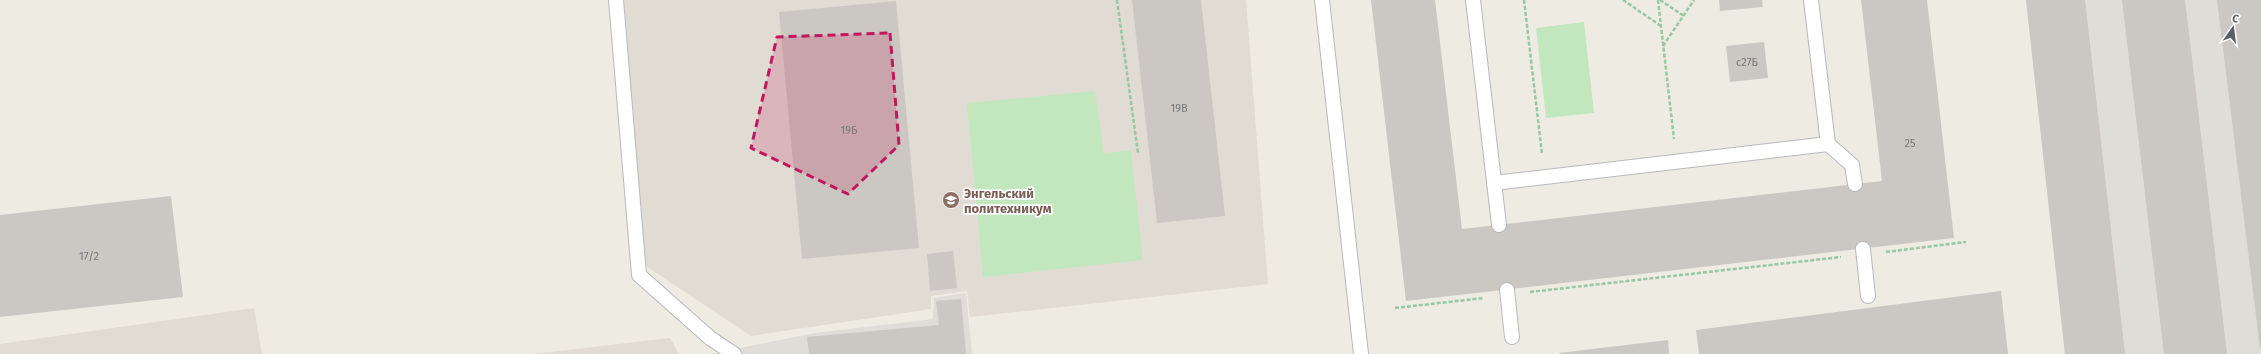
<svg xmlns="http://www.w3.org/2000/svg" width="2261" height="354" viewBox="0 0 2261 354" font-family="'Fira Sans',sans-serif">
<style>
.industrial{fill:#dfddd7}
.education{fill:#e0dcd4}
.green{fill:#c2e7bf}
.building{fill:#cbc7c2}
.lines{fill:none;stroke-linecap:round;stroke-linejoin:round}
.service-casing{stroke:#b6b9be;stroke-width:16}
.path{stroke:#97c8a1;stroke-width:2.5;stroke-dasharray:4 2;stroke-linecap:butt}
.service{stroke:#fff;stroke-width:14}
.marked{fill:#c2185b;fill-opacity:0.2;stroke:#c2185b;stroke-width:3;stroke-dasharray:8 5;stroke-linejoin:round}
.labels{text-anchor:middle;stroke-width:3.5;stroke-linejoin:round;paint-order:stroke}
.number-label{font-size:11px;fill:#777a7c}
.education-label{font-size:13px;font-weight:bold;fill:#785e54;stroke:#fff;text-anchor:start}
</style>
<rect width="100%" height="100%" fill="#eeebe3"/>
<!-- industrial -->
<g class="industrial">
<polygon points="2026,0 2261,0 2261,354 2065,354"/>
<polygon points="966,293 972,354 710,354 815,333 933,319 934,298"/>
</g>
<!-- education -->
<g class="education">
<polygon points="623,0 1246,0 1268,284 970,317 967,291 931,296 931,309 751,336 646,266"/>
<polygon points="254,308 262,354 0,354 0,344"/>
<polygon points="670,338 679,354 533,354"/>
</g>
<!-- green -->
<g class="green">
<polygon points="1584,22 1594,113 1546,118 1536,28"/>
<polygon points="1095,91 1104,153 1131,150 1143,260 983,277 967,103"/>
</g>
<!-- building -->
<g class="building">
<polygon points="1132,0 1201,0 1225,216 1157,223"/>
<polygon points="1371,0 1435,0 1462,229 1882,181 1861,0 1927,0 1954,238 1406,301"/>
<polygon points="1719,0 1762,0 1763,7 1720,11"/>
<polygon points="2026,0 2085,0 2125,354 2065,354"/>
<polygon points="2122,0 2185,0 2227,354 2164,354"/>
<polygon points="2217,0 2261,0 2261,348 2260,348"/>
<polygon points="896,1 919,248 802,259 779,12"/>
<polygon points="1764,42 1768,78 1730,82 1726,46"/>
<polygon points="171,196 183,297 0,317 0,215"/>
<polygon points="953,251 957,288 930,291 927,254"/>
<polygon points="2001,291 2008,354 1699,354 1696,330"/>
<polygon points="961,299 966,354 809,354 807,337 939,325 936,301"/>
<polygon points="1668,340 1669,354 1559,354 1559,353"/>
</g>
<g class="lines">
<!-- service casing -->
<g class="service-casing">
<g id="service">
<polyline points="616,0 639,275 710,338 734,354"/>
<polyline points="1322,0 1361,354"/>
<polyline points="1473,0 1499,225"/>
<polyline points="1828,144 1852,165 1855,184"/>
<polyline points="1494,183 1828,144 1811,0"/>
<polyline points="1863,249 1868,296"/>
<polyline points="1507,290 1512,337"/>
</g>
</g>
<!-- path -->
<g class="path">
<polyline points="1117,0 1138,153"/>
<polyline points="1524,0 1542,154"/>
<polyline points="1623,0 1661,26"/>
<polyline points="1658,0 1674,139"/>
<polyline points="1660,0 1684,16"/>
<polyline points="1663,46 1694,0"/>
<polyline points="1886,252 1966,242"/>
<polyline points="1530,292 1841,257"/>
<polyline points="1395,308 1484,298"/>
</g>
<!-- service -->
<use href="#service" class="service"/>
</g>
<!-- marked area -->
<path class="marked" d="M890,33L899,145L848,194L751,148L777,37Z"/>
<!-- icons -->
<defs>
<g id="university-disc" transform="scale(0.9)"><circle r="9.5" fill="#8d6e63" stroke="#fff"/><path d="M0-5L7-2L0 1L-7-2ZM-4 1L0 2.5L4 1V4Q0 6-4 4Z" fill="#fff"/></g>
</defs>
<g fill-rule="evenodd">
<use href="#university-disc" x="951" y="200"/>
</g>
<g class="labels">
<!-- number labels -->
<g class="number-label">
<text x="1747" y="66">с27Б</text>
<text x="1179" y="112">19В</text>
<text x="849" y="134">19Б</text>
<text x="1910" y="147">25</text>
<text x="89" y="260">17/2</text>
</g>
<!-- education labels -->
<g class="education-label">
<text x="964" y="198">Энгельский<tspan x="964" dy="15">политехникум</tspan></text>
</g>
</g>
<!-- north arrow -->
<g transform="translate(2233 28) rotate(14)" stroke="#ffffff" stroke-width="3" paint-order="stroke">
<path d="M0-3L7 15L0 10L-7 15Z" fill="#5b6064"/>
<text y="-6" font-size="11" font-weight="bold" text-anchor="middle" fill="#5b6064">С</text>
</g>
</svg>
